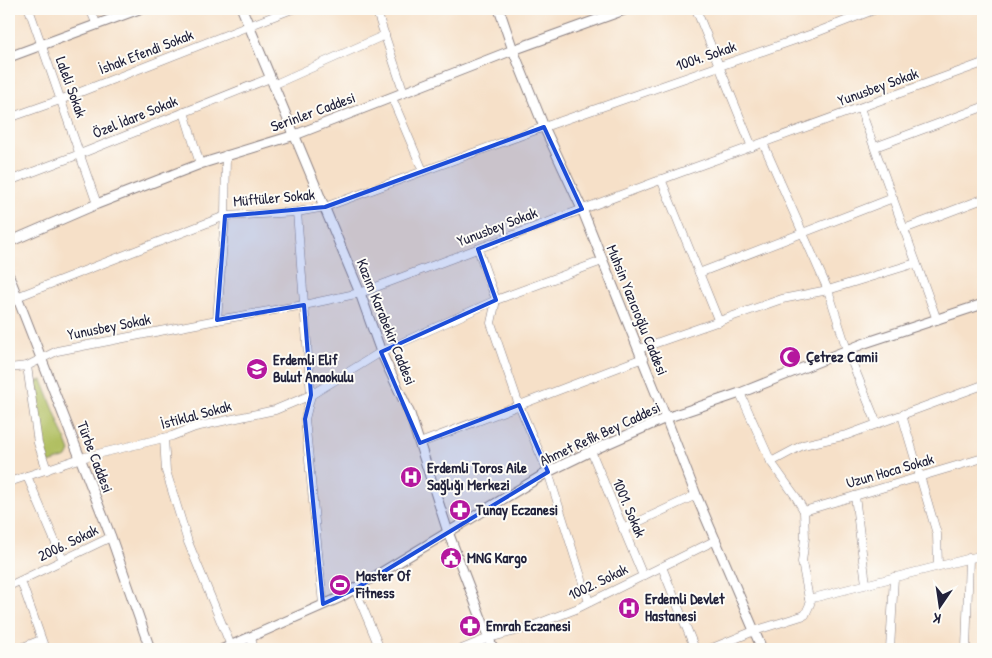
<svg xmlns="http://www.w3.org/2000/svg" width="992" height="658" viewBox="0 0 992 658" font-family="'Patrick Hand',sans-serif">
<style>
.park{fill:#b1bf62;stroke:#6a704e}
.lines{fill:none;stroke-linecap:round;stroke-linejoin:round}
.minor-casing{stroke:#8c8182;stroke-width:9}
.tertiary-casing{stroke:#8c8182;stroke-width:11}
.minor{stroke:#fff;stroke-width:8}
.tertiary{stroke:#fff;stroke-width:9}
.marked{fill:#1d4ed8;fill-opacity:0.2;stroke:#1d4ed8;stroke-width:4;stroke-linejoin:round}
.labels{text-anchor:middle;stroke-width:4;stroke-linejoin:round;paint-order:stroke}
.street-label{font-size:15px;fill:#22223b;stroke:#fdfcf7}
.poi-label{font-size:15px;font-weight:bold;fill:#22223b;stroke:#fdfcf7;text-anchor:start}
</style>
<rect width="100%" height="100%" fill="#fdfcf7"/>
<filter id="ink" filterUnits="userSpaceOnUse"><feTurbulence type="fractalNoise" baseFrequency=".02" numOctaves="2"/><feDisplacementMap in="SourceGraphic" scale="10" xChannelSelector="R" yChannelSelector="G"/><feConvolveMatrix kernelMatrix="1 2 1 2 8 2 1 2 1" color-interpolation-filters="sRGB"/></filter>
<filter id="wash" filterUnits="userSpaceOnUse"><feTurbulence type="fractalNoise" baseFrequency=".0096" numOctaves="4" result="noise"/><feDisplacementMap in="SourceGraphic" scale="20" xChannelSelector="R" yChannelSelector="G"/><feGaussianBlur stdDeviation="1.12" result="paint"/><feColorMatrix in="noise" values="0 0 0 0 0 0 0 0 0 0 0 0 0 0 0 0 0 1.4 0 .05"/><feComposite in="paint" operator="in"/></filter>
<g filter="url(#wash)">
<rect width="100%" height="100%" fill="#f6e0c8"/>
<!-- park -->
<polygon class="park" points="42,380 70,451 67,457 49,463 41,438 32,384"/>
</g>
<g filter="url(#ink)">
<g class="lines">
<!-- minor casing -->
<g class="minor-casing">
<g id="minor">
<polyline points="29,9 97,204"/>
<polyline points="90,9 97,25"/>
<polyline points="376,9 404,93"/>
<polyline points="696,9 752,147"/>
<polyline points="273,85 385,35"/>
<polyline points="392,98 423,171"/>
<polyline points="860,108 937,320"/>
<polyline points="184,112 200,164"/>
<polyline points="9,118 60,100 292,9"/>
<polyline points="763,143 828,290 847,350 877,424"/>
<polyline points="875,147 983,107"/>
<polyline points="661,179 719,322"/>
<polyline points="9,181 80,154 270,78"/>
<polyline points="297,212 311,395 305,419 323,604"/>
<polyline points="904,229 983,199"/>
<polyline points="478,249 496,300 491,323 519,405 548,472 589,602"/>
<polyline points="699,273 893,198"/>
<polyline points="9,300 225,216 297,212 325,207 544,127 812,34 876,9"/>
<polyline points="217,320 225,216 226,155"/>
<polyline points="639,349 782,299 828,290 916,263"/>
<polyline points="27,366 38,443 47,470"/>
<polyline points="9,368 27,366 57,351 217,320 304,305 360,293 679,173 983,63"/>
<polyline points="902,415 937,534 938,565"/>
<polyline points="164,438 166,471 188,542 231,646"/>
<polyline points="420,443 643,358"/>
<polyline points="591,451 643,576"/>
<polyline points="771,462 803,445 847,435 983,385"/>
<polyline points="27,476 63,560"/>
<polyline points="9,482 81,458 172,436 195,427 275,410 311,395 381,352 496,300 602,261"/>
<polyline points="855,496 866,584"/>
<polyline points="804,511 983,458"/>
<polyline points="623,529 696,495"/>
<polyline points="662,567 695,649"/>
<polyline points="21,581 45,649"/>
<polyline points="9,586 111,537"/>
<polyline points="355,589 380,649"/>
<polyline points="809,599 983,555"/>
<polyline points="251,638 254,649"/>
<polyline points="18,649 41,640"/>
<polyline points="462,649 489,638 527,628 576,609 716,540"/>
<polyline points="710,649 754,631 805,615 810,604 802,562 805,538 804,511 796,497 771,462 740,393"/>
<polyline points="890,649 894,577"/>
<polyline points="966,649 969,558"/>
</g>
</g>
<!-- tertiary casing -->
<g class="tertiary-casing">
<g id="tertiary">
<polyline points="242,9 360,293 381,352 410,414 448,532 493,649"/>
<polyline points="499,9 513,50 544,127 582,209 666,418 696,495 762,649"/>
<polyline points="9,57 139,9"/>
<polyline points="9,242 97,204 200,164 295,135 513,50 627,9"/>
<polyline points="9,276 111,537 150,649"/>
<polyline points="223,649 339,598 548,472 591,451 666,418 740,393 865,343 983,304"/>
</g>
</g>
<!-- minor -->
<use href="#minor" class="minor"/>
<!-- tertiary -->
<use href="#tertiary" class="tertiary"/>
</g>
</g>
<!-- marked area -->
<path class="marked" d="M544,127L582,209L478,249L496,300L381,352L420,443L519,405L548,472L355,589L323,604L305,419L311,395L304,305L217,320L225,216L325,207Z"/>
<!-- icons -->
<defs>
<g id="mosque-disc" transform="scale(1.125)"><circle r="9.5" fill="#b5179e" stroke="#fdfcf7"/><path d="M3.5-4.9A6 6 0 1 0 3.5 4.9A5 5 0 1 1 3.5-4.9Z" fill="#fff"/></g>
<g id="school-disc" transform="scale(1.125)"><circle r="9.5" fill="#b5179e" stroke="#fdfcf7"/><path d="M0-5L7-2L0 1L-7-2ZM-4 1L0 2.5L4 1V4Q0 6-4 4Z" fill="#fff"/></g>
<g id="hospital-disc" transform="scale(1.125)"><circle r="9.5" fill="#b5179e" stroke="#fdfcf7"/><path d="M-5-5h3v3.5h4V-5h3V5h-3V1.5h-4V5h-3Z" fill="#fff"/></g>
<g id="pharmacy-disc" transform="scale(1.125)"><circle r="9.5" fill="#b5179e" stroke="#fdfcf7"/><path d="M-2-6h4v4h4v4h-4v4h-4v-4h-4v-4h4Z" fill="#fff"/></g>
<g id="civic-disc" transform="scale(1.125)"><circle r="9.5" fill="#b5179e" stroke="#fdfcf7"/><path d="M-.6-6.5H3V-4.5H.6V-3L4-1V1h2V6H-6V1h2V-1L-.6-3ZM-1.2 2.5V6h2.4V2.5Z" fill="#fff"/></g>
<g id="stadium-disc" transform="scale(1.125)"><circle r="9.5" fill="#b5179e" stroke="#fdfcf7"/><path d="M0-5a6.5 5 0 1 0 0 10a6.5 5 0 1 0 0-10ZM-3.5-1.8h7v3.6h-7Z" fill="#fff"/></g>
</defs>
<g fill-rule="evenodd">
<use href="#mosque-disc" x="790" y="357"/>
<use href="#school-disc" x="257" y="369"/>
<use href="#hospital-disc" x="411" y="477"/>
<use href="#pharmacy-disc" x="460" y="510"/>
<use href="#civic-disc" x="451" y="558"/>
<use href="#stadium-disc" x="340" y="585"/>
<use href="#hospital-disc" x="629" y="608"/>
<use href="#pharmacy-disc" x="470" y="626"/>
</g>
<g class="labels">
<!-- street labels -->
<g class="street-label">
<text transform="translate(146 52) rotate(-21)" y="5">İshak Efendi Sokak</text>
<text transform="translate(706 56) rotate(-19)" y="5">1004. Sokak</text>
<text transform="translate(71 87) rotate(70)" y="5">Laleli Sokak</text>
<text transform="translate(878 87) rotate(-20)" y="5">Yunusbey Sokak</text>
<text transform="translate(313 112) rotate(-20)" y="5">Serinler Caddesi</text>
<text transform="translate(135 117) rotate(-22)" y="5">Özel İdare Sokak</text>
<text transform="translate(274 198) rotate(-5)" y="5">Müftüler Sokak</text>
<text transform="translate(497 227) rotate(-21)" y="5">Yunusbey Sokak</text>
<text transform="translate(637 310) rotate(68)" y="5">Muhsin Yazıcıoğlu Caddesi</text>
<text transform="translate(386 322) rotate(68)" y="5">Kazım Karabekir Caddesi</text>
<text transform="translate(109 327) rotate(-11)" y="5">Yunusbey Sokak</text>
<text transform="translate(196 415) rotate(-15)" y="5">İstiklal Sokak</text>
<text transform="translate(600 434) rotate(-25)" y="5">Ahmet Refik Bey Caddesi</text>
<text transform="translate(95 457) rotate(69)" y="5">Türbe Caddesi</text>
<text transform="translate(890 471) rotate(-16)" y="5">Uzun Hoca Sokak</text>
<text transform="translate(629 508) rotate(67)" y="5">1001. Sokak</text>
<text transform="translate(68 543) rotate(-26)" y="5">2006. Sokak</text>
<text transform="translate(598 582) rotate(-26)" y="5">1002. Sokak</text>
</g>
<!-- poi labels -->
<g class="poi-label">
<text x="806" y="362">Çetrez Camii</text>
<text x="273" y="365">Erdemli Elif<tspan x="273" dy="17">Bulut Anaokulu</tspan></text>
<text x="427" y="473">Erdemli Toros Aile<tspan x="427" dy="17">Sağlığı Merkezi</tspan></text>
<text x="476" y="515">Tunay Eczanesi</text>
<text x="467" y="563">MNG Kargo</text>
<text x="356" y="581">Master Of<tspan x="356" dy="17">Fitness</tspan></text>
<text x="645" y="604">Erdemli Devlet<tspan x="645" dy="17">Hastanesi</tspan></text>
<text x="486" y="631">Emrah Eczanesi</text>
</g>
</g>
<!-- margin -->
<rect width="992" height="658" fill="none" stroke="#fdfcf7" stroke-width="30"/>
<!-- north arrow -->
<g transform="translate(940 606) rotate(193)" stroke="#fdfcf7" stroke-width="4" paint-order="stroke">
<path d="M0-4L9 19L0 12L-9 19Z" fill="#22223b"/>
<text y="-8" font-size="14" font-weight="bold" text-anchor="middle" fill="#22223b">K</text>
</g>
</svg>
